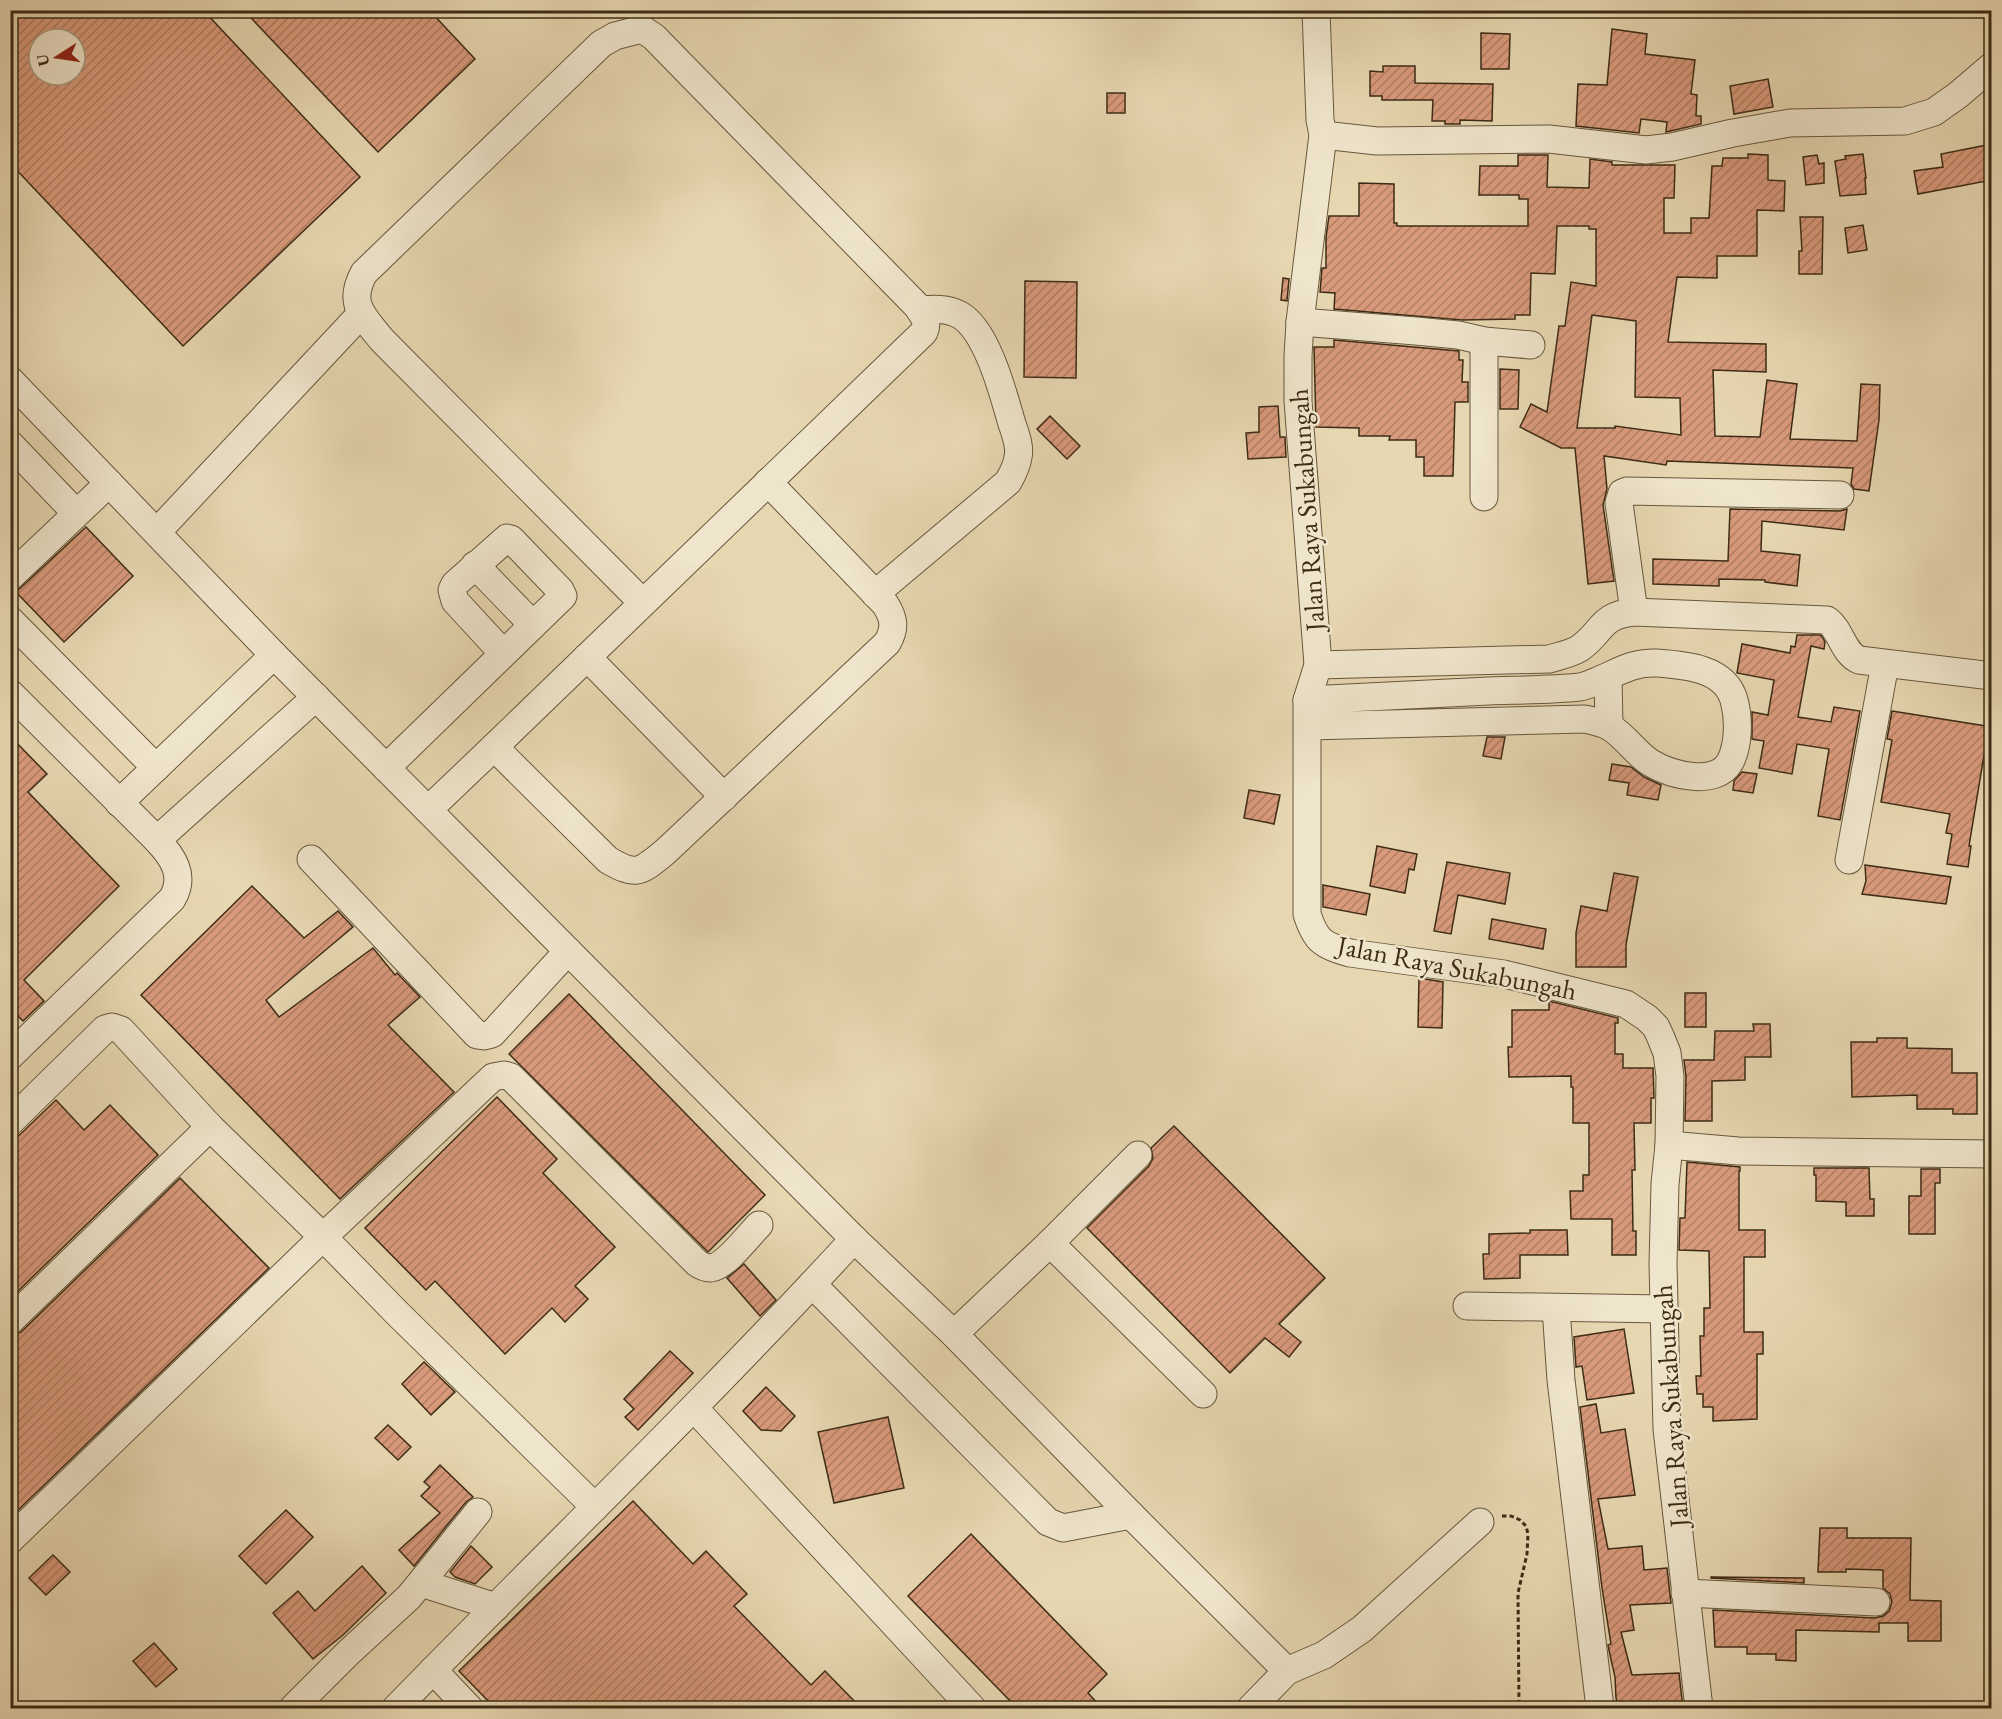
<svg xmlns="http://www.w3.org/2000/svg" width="2002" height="1719" viewBox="0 0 2002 1719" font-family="'EB Garamond',serif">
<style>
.building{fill:url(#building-hatch);stroke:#3d2c15;stroke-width:1.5;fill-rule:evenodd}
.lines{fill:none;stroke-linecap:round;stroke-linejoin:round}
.minor-casing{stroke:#68573c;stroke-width:29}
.path{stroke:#3d2c15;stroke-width:3;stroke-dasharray:4.5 3;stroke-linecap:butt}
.minor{stroke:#efe5cc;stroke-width:27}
.labels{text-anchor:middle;stroke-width:5;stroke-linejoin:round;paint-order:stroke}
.street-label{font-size:27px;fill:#3d2c15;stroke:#efe5cc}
</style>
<defs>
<pattern id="building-hatch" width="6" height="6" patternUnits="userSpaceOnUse" patternTransform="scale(1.5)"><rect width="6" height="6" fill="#d99a7c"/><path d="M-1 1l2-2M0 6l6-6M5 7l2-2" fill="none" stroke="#b17e64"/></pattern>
</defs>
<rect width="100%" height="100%" fill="#e7d7b1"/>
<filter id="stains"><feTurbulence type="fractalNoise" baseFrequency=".00333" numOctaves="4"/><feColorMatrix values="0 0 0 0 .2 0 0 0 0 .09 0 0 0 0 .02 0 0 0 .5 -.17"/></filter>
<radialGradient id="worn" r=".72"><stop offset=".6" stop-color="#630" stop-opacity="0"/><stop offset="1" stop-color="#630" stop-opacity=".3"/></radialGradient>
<!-- building -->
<g class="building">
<path d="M10,10H203L360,177L183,346L10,163ZM39,39H75V75H39Z"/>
<polygon points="260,10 429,10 475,59 378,152 252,19"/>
<polygon points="1612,29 1647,34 1645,54 1695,60 1691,94 1697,95 1696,116 1701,116 1701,124 1666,132 1667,122 1641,119 1639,133 1576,126 1578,84 1607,85"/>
<polygon points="1481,33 1510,34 1509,69 1481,69"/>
<polygon points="1383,66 1415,66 1415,83 1493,84 1492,121 1460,120 1460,124 1445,124 1445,121 1432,121 1433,100 1382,100 1382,96 1370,96 1370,71 1383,72"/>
<polygon points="1768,79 1773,107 1734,114 1730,86"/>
<rect x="1107" y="93" width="18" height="20"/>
<polygon points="1992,144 1992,180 1918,194 1914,171 1943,167 1941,154"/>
<path d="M1748,154L1768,155V180L1785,181L1784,211L1757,210V256H1717V278L1677,277L1668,342L1766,344V372L1713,370L1715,436L1760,437L1767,380L1797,384L1790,439L1857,441L1861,384L1880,385L1879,420L1869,491L1854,489L1851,484L1853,468L1667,461L1666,465L1604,456L1607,489L1603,505L1614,581L1588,584L1575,448H1561L1520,427L1531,404L1547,412L1559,326H1565L1571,282L1596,286V229H1589V226H1557L1555,274L1531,273L1530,315H1515V319L1462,320L1334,309L1335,293L1320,292L1322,268H1326V237L1329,216H1359V183L1394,184V223H1397V226H1528V199H1519V195H1479L1480,166H1518V155H1548L1547,187L1589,188L1590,159L1612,162V165H1675L1674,198H1664V233H1691V218H1709L1712,166H1722L1723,158H1748ZM1592,315L1636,321L1635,397L1680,398L1681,435L1615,426V428H1577Z"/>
<polygon points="1863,154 1866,178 1865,178 1866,194 1840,196 1835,161 1846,159 1845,156"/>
<polygon points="1817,155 1819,164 1824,163 1824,183 1806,185 1803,157"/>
<polygon points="1800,217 1823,217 1822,274 1799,274 1799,251 1802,251"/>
<polygon points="1863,225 1867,250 1848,253 1845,228"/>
<polygon points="1283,278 1289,279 1287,301 1281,300"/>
<polygon points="1025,281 1077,282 1076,378 1024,377"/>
<polygon points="1334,340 1459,351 1459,360 1463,360 1462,382 1468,382 1468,402 1455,402 1453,476 1424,476 1424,457 1416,457 1416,440 1389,440 1390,436 1359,436 1359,428 1316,427 1314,347 1334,347"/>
<polygon points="1500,369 1519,370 1518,409 1500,409"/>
<polygon points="1278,406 1280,437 1285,437 1286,457 1248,459 1246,433 1259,432 1259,407"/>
<polygon points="1050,416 1080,446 1067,459 1037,429"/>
<polygon points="1730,509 1840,511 1847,509 1844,530 1762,521 1761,551 1800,555 1797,586 1765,582 1765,580 1719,579 1719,586 1653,584 1653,559 1728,561"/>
<polygon points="86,527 133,576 64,642 16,592"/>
<polygon points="1797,635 1821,635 1825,642 1824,649 1811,646 1798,717 1831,722 1834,707 1860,711 1840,820 1818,816 1829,749 1797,744 1792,774 1759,768 1764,741 1752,739 1752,712 1768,715 1774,680 1737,673 1742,644 1790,653 1791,646 1795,647"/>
<polygon points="1892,711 1992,727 1992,756 1984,755 1969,846 1971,846 1968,867 1947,864 1952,834 1946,833 1950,814 1881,802 1892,740 1887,739"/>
<polygon points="10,736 47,774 28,792 119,886 24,980 44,1001 23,1021 10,1008"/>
<polygon points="1487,737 1505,737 1501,759 1483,756"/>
<polygon points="1612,764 1631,767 1644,777 1661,785 1658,800 1627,795 1629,783 1609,780"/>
<polygon points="1742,772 1757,774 1753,793 1733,790 1734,781"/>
<polygon points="1249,790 1280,795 1274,824 1244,818"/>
<polygon points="1377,846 1417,854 1414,870 1409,869 1405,893 1370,886"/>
<polygon points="1447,862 1510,873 1505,904 1458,895 1451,934 1434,931"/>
<polygon points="1865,865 1951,877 1946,904 1862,894 1866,881"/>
<polygon points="1614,873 1638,877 1626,945 1626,967 1576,967 1576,933 1581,906 1607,911"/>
<polygon points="1323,885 1370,894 1366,915 1323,907"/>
<polygon points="252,886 304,938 338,911 353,927 266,1000 279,1017 373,948 395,975 397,973 420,997 388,1025 454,1092 340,1199 141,995"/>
<polygon points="1492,919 1546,929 1543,949 1489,939"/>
<polygon points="1419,978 1443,982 1442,1028 1418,1027"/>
<rect x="1685" y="993" width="21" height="34"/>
<polygon points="569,994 765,1195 708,1252 509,1054"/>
<polygon points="1549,1001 1618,1018 1618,1023 1615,1023 1615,1054 1623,1054 1623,1068 1653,1068 1654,1098 1651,1098 1651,1123 1634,1123 1635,1170 1632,1170 1633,1231 1636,1231 1636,1255 1612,1255 1612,1219 1571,1219 1570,1191 1583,1191 1583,1175 1589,1175 1589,1123 1573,1123 1573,1087 1571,1087 1571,1076 1509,1077 1508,1047 1512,1047 1512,1010 1549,1010"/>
<polygon points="1753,1024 1770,1024 1771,1057 1745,1057 1745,1080 1712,1081 1712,1121 1685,1121 1686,1076 1684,1060 1714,1060 1715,1031 1754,1031"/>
<polygon points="1877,1038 1907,1038 1907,1048 1952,1049 1952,1073 1977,1073 1977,1114 1953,1114 1953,1109 1917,1109 1917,1095 1852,1097 1851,1042 1877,1042"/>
<polygon points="497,1097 557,1159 543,1173 615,1247 575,1286 588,1299 565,1322 552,1308 505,1354 435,1281 426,1290 365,1228"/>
<polygon points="56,1100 84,1130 110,1105 158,1155 10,1299 10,1144"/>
<polygon points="1174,1126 1325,1278 1279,1324 1301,1342 1289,1357 1265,1338 1230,1373 1087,1228 1149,1166 1153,1158 1151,1148"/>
<polygon points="1687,1162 1740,1167 1740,1171 1739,1171 1739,1230 1765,1230 1765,1257 1744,1257 1744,1332 1763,1332 1763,1354 1757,1354 1757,1419 1713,1421 1713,1407 1703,1407 1703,1394 1697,1394 1696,1376 1701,1376 1700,1336 1704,1336 1704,1308 1710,1308 1709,1251 1679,1250 1680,1218 1685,1218"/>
<polygon points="1814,1168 1869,1168 1870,1199 1874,1199 1874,1216 1846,1216 1846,1202 1816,1201 1816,1175 1814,1175"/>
<polygon points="1921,1169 1940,1169 1940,1183 1935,1183 1935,1234 1909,1234 1909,1196 1921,1196"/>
<polygon points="180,1178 269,1268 10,1518 10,1336 21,1332"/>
<polygon points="1530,1230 1567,1230 1568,1255 1520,1255 1520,1278 1484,1279 1483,1254 1489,1254 1489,1234 1530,1233"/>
<polygon points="744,1264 776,1300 760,1316 727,1278"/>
<polygon points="1624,1329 1634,1393 1587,1400 1582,1366 1576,1367 1574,1337"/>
<polygon points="670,1351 693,1373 638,1430 625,1417 634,1409 624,1399"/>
<polygon points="424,1362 455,1392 431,1415 402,1384"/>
<polygon points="766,1387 795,1416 781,1431 761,1430 743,1411"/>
<polygon points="1596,1404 1601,1433 1625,1429 1635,1495 1598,1499 1608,1549 1642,1546 1644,1570 1667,1568 1671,1603 1630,1605 1634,1630 1621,1632 1632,1675 1679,1673 1683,1708 1619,1708 1616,1698 1615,1677 1610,1655 1608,1645 1611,1644 1602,1588 1580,1407"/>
<polygon points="888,1417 904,1488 834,1503 818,1432"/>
<polygon points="388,1425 411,1447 398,1460 375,1438"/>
<polygon points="440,1465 473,1497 466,1502 414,1566 399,1550 440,1513 421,1496 430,1487 424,1482"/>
<polygon points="633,1501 693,1564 706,1551 747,1594 734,1606 811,1685 825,1671 861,1708 495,1708 459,1671"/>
<polygon points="286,1510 313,1537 266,1584 239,1556"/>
<polygon points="1820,1528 1847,1528 1847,1538 1911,1538 1910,1600 1941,1601 1941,1641 1908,1641 1908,1623 1879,1623 1879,1632 1796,1630 1796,1661 1776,1660 1776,1654 1747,1654 1747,1647 1715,1647 1713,1610 1875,1618 1883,1616 1889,1611 1892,1602 1890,1594 1883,1588 1883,1570 1846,1569 1846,1572 1818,1572"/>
<polygon points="971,1534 1107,1674 1088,1693 1102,1708 1017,1708 908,1596"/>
<polygon points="471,1546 492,1567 475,1584 455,1577 450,1572"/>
<polygon points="53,1555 70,1572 46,1595 29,1578"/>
<polygon points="362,1566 386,1593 343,1635 313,1659 273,1613 298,1591 315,1611"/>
<polygon points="1711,1577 1804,1578 1804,1583 1711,1578"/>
<polygon points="154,1643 177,1669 156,1687 133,1661"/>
</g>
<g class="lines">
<!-- minor casing -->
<g class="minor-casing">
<g id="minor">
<path d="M1316,10L1320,120L1323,135L1300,322L1298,356V401L1318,665L1307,700V914C1316,942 1323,945 1350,953L1504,974L1626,1004L1647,1018L1656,1027L1661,1038L1667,1053L1670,1076L1669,1145L1665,1184L1663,1264L1667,1429L1699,1708"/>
<polyline points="1323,135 1377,141 1549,139 1646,150 1672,147 1733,133 1790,123 1905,121 1934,112 1958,95 1992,66"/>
<polyline points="1300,322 1416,331 1458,335 1484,341 1531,345"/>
<polyline points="10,380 274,655 854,1239 954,1334 1131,1515 1287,1671"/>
<polyline points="10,444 76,513"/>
<polyline points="1484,497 1484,341"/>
<polyline points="157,532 361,314"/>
<polyline points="475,565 533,625"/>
<polyline points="10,577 109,483"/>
<path d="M875,594L1008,482C1012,475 1017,466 1018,457C1021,444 1013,429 1010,417C1002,389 986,330 960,315C947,308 933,309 920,310"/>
<polyline points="1634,612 1619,503 1622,493 1627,491 1840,495"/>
<polyline points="10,620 156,768"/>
<polyline points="587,657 724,797"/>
<path d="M1318,665L1549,659C1559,656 1571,654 1580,648C1603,632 1600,615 1634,612L1827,620C1842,631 1842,652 1859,660L1992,676"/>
<polyline points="1608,677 1609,726"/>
<polyline points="10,693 157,840"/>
<path d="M1307,700C1368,697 1429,694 1489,691C1519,690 1550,690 1580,687C1586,686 1592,683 1597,681C1619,672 1632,662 1657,663C1685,665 1725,668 1734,700C1739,718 1739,745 1730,762C1716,787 1671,775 1651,763C1636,754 1626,737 1610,727C1603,723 1593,721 1585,719L1308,726"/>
<path d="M494,747L608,860C637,877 640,872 665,852L887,643C896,628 894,618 885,604L768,482"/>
<polyline points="386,768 563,596 560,590 511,539 507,538 455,584 452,590 455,601 503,653"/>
<polyline points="119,803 274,655"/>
<path d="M428,810L494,747L924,332C929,321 923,315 917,306L654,37L642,29L615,36L601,44L364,273C347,304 363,316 382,340L643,603"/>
<polyline points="311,859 477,1035 484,1036 492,1034 568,951"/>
<polyline points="1849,860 1885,664"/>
<path d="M10,1056L172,899C186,876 173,857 157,840L316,697"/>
<polyline points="10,1122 105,1029 112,1027 121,1030 210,1127 323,1237 397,1313 595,1507"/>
<polyline points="1669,1145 1738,1151 1992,1154"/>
<polyline points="1050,1243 1203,1394"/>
<polyline points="812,1284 1048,1522 1063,1528 1131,1515"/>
<polyline points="1467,1306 1664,1309"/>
<polyline points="1556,1308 1561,1380 1600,1708"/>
<polyline points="10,1321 210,1127"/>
<polyline points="954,1334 1050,1243 1138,1155"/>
<polyline points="694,1408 972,1708"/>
<path d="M10,1540L323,1237L493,1077L504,1075L511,1077L697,1263C701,1266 705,1268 711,1268C726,1266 748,1236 759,1225"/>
<polyline points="421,1583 496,1607"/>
<polyline points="1685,1593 1876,1602"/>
<polyline points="433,1670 469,1708"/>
<polyline points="293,1708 348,1653 409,1597 478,1512"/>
<path d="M396,1708C548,1552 706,1400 854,1239"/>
<polyline points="1251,1708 1287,1671 1324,1655 1362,1629 1480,1522"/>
</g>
</g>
<!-- path -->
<polyline class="path" points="1502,1516 1511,1516 1520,1520 1526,1526 1528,1534 1527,1554 1518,1593 1519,1708"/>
<!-- minor -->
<use href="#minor" class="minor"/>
</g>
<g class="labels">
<!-- street labels -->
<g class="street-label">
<text transform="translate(1307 510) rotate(-94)" y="9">Jalan Raya Sukabungah</text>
<text transform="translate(1457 968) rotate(11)" y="9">Jalan Raya Sukabungah</text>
<text transform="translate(1671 1406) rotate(-94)" y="9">Jalan Raya Sukabungah</text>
</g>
</g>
<!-- margin -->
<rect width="2002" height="1719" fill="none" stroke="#e7d7b1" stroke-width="36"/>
<rect x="12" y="12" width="1978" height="1695" fill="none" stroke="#3d2c15" stroke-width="3"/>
<rect x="18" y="18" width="1966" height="1683" fill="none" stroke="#3d2c15" stroke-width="1.5"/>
<!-- north arrow -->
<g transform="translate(57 57) rotate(258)"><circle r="28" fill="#efe5cc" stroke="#a89b83" stroke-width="1.5"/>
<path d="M0-4.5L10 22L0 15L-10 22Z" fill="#8f2418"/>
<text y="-9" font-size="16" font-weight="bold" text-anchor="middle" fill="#3d2c15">U</text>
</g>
<rect width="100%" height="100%" filter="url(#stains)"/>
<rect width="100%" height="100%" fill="url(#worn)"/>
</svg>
